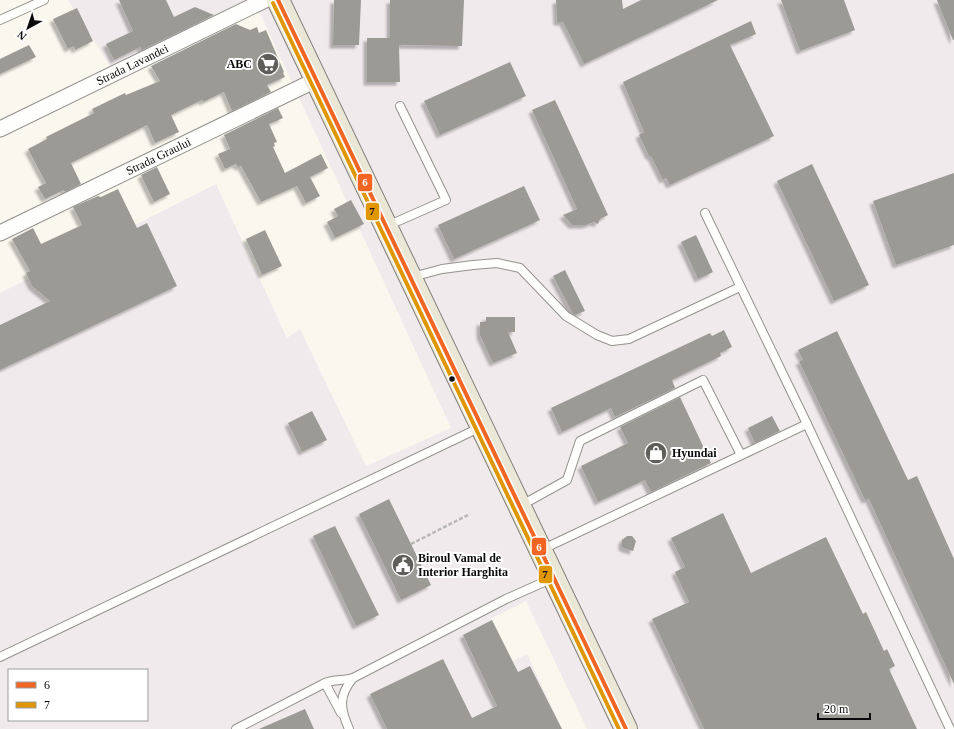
<svg xmlns="http://www.w3.org/2000/svg" width="954" height="729" viewBox="0 0 954 729" font-family="'Times New Roman',serif">
<style>
.industrial{fill:#f1eaec;fill-rule:evenodd}
.building{fill:#9c9a95;filter:url(#shadow)}
.lines{fill:none;stroke-linecap:round;stroke-linejoin:round}
.service-casing{stroke:#93928d;stroke-width:10}
.minor-casing{stroke:#93928d;stroke-width:17}
.primary-casing{stroke:#807f7a;stroke-width:24}
.path{stroke:#b7b7b5;stroke-width:2.5;stroke-dasharray:4 2;stroke-linecap:butt}
.service{stroke:#fefefc;stroke-width:8}
.minor{stroke:#fefefc;stroke-width:15}
.primary{stroke:#ebe7d7;stroke-width:22}
.bus-1-casing{stroke:#fff;stroke-width:7}
.bus-2-casing{stroke:#fff;stroke-width:7}
.bus-1{stroke:#f26522;stroke-width:4}
.bus-2{stroke:#df9601;stroke-width:4}
.bus-dot{fill:#0b0b0b;stroke:#fff;stroke-width:1.5}
.labels{text-anchor:middle;stroke-width:4;stroke-linejoin:round;paint-order:stroke}
.poi-label{font-size:12px;font-weight:bold;fill:#0b0b0b;stroke:#fff;text-anchor:start}
.street-label{font-size:12px;fill:#0b0b0b;stroke:#fff}
.line-badge{stroke:#fff;stroke-width:1.5}
.badge-label{font-size:11px;text-anchor:middle;font-weight:bold;fill:#fff}
.pale-badge-label{font-size:11px;text-anchor:middle;font-weight:bold;fill:#111}
</style>
<defs>
<filter id="shadow"><feDropShadow dx="-3.5" dy="3.5" stdDeviation="1" flood-color="#0004"/></filter>
</defs>
<rect width="100%" height="100%" fill="#faf8ee"/>
<!-- industrial -->
<g class="industrial">
<polygon points="68,0 249,0 110,66"/>
<path d="M254,0H954V729H587L526,601L490,619L510,662L527,654L562,729H0V293L216,184L287,338L300,329L366,466L451,428ZM9,670H147V720H9Z"/>
</g>
<!-- building -->
<g class="building">
<polygon points="119,0 166,0 174,17 195,7 214,15 142,50 140,47 114,60 106,44 133,31"/>
<polygon points="334,0 361,0 359,45 333,45"/>
<polygon points="390,0 464,0 462,46 399,45 400,82 367,82 367,38 390,38"/>
<polygon points="556,0 622,0 623,9 641,0 718,0 584,64 563,22 557,22"/>
<polygon points="781,0 844,0 855,30 800,51"/>
<polygon points="937,0 954,0 954,40 953,40"/>
<polygon points="77,8 93,41 75,50 74,46 68,49 53,19"/>
<polygon points="751,21 756,34 730,45 774,136 670,185 666,178 663,180 651,156 649,156 639,135 644,132 623,82"/>
<polygon points="236,24 250,30 257,27 259,33 266,30 284,72 283,73 285,77 267,85 271,92 232,111 224,92 203,102 202,100 171,115 179,132 155,143 147,125 71,163 81,184 65,192 64,190 45,199 38,187 46,183 28,149 47,139 46,137 94,113 92,109 125,93 126,95 160,81 151,66"/>
<polygon points="29,45 36,57 0,74 0,59"/>
<polygon points="510,62 526,96 440,135 424,101"/>
<polygon points="555,100 608,215 600,219 598,224 594,222 586,225 572,225 563,215 577,209 532,110"/>
<polygon points="278,108 283,118 269,124 277,142 274,143 275,146 273,147 285,173 321,154 328,168 310,177 320,196 306,203 297,186 261,202 241,166 238,167 236,164 225,169 218,154 230,149 224,135"/>
<polygon points="812,164 869,285 834,301 777,181"/>
<polygon points="157,167 170,194 154,202 141,175"/>
<polygon points="954,173 954,245 896,265 873,201"/>
<polygon points="524,186 540,220 454,259 438,225"/>
<polygon points="118,189 137,228 147,223 177,286 0,370 0,325 50,301 32,286 26,273 30,271 12,239 33,228 41,244 82,225 73,207 98,196 101,197"/>
<polygon points="351,200 364,224 335,238 327,222 338,216 334,209"/>
<polygon points="265,230 282,266 262,275 246,239"/>
<polygon points="696,235 713,272 698,279 681,242"/>
<polygon points="565,270 585,311 575,315 573,314 553,276"/>
<polygon points="486,317 515,317 515,332 508,332 517,353 493,363 480,335 480,322 486,322"/>
<polygon points="724,330 732,347 720,353 721,356 672,380 675,388 615,417 611,408 562,432 551,408 710,333 712,336"/>
<polygon points="837,331 908,480 917,476 954,559 954,684 869,499 865,500 799,361 803,360 798,350"/>
<polygon points="680,397 711,463 651,492 645,480 598,502 581,466 628,443 620,427"/>
<polygon points="312,411 327,440 302,452 288,423"/>
<polygon points="772,416 780,431 755,443 748,428"/>
<polygon points="389,499 431,585 401,600 359,514"/>
<polygon points="723,513 751,573 826,537 863,614 866,612 884,651 887,649 895,666 889,669 917,729 704,729 652,619 689,602 675,572 685,567 671,538"/>
<polygon points="335,526 379,615 356,626 313,536"/>
<polygon points="627,536 632,536 636,541 633,551 626,549 622,547 622,540"/>
<polygon points="492,620 518,672 530,666 562,729 387,729 370,694 443,659 472,718 497,706 463,635"/>
<polygon points="305,709 314,729 259,729"/>
</g>
<g class="lines">
<!-- service casing -->
<g class="service-casing">
<g id="service">
<polyline points="0,20 44,0"/>
<polyline points="705,213 807,424 950,729"/>
<polyline points="387,226 446,200 400,106"/>
<polyline points="412,277 442,269 473,265 497,263 520,268 566,316 597,335 612,341 629,339 740,287"/>
<polyline points="520,506 567,480 580,441 703,380 741,455"/>
<polyline points="541,550 807,424"/>
<polyline points="0,657 481,427"/>
<path d="M325,683C334,679 344,681 353,678"/>
<polyline points="236,729 325,683 341,713"/>
<path d="M349,729C340,709 338,696 353,678L506,599L553,578"/>
</g>
</g>
<!-- minor casing -->
<g class="minor-casing">
<g id="minor">
<path id="s1" d="M0,129L265,0"/>
<path id="s2" d="M0,233L316,80"/>
</g>
</g>
<!-- primary casing -->
<g class="primary-casing">
<polyline id="primary" points="278,0 626,729"/>
</g>
<!-- path -->
<polyline class="path" points="411,544 470,514"/>
<!-- service -->
<use href="#service" class="service"/>
<!-- minor -->
<use href="#minor" class="minor"/>
<!-- primary -->
<use href="#primary" class="primary"/>
<!-- bus-1 casing -->
<g class="bus-1-casing">
<polyline id="bus-1" points="278,0 626,729"/>
</g>
<!-- bus-2 casing -->
<g class="bus-2-casing">
<polyline id="bus-2" points="273,3 619,729"/>
</g>
<!-- bus-1 -->
<use href="#bus-1" class="bus-1"/>
<!-- bus-2 -->
<use href="#bus-2" class="bus-2"/>
</g>
<!-- icons -->
<defs>
<g id="supermarket-disc" transform="scale(1.15)"><circle r="9.5" fill="#5f5e5a" stroke="#fff"/><path d="M-6-5.5h2.5l.6 2H6L4.5 2H-2.5L-4.4-4H-6ZM-1.5 3.2a1.3 1.3 0 1 0 .1 0ZM3 3.2a1.3 1.3 0 1 0 .1 0Z" fill="#fff"/></g>
<g id="shop-disc" transform="scale(1.15)"><circle r="9.5" fill="#5f5e5a" stroke="#fff"/><path d="M-5-2.5h2.3a2.7 3.5 0 0 1 5.4 0H5L5.5 6h-11ZM-1.5-2.5h3a1.5 2.3 0 0 0-3 0Z" fill="#fff"/></g>
<g id="civic-disc" transform="scale(1.15)"><circle r="9.5" fill="#5f5e5a" stroke="#fff"/><path d="M-.6-6.5H3V-4.5H.6V-3L4-1V1h2V6H-6V1h2V-1L-.6-3ZM-1.2 2.5V6h2.4V2.5Z" fill="#fff"/></g>
</defs>
<g fill-rule="evenodd">
<use href="#supermarket-disc" x="268" y="64"/>
<use href="#shop-disc" x="656" y="453"/>
<use href="#civic-disc" x="403" y="565"/>
</g>
<!-- markers -->
<circle class="bus-dot" cx="452" cy="379" r="3.5"/>
<g class="labels">
<!-- poi labels -->
<g class="poi-label">
<text x="252" y="68" text-anchor="end">ABC</text>
<text x="672" y="457">Hyundai</text>
<text x="418" y="562">Biroul Vamal de<tspan x="418" dy="14">Interior Harghita</tspan></text>
</g>
<!-- street labels -->
<g class="street-label">
<text dy="4" stroke="none"><textPath href="#s1" startOffset="147">Strada Lavandei</textPath></text>
<text dy="4" stroke="none"><textPath href="#s2" startOffset="176">Strada Graului</textPath></text>
</g>
</g>
<g class="line-badge">
<rect x="357" y="173" width="16" height="19" rx="4" fill="#f26522"/>
<rect x="365" y="202" width="15" height="19" rx="4" fill="#df9601"/>
<rect x="531" y="537" width="16" height="19" rx="4" fill="#f26522"/>
<rect x="538" y="565" width="15" height="19" rx="4" fill="#df9601"/>
</g>
<g class="badge-label">
<text x="365" y="186">6</text>
<text x="539" y="551">6</text>
</g>
<g class="pale-badge-label">
<text x="372" y="215">7</text>
<text x="545" y="578">7</text>
</g>
<!-- legend -->
<rect x="8" y="669" width="140" height="52" fill="#ffffff" stroke="#9d9d9d"/>
<rect x="16" y="682" width="20" height="6" fill="#f26522" stroke="#9d9d9d"/>
<text x="44" y="689" font-size="12" fill="#0b0b0b">6</text>
<rect x="16" y="702" width="20" height="6" fill="#df9601" stroke="#9d9d9d"/>
<text x="44" y="709" font-size="12" fill="#0b0b0b">7</text>
<!-- north arrow -->
<g transform="translate(28 28) rotate(220)" stroke="#ffffff" stroke-width="3" paint-order="stroke">
<path d="M0-3L7 15L0 10L-7 15Z" fill="#0b0b0b"/>
<text y="-6" font-size="11" font-weight="bold" text-anchor="middle" fill="#0b0b0b">N</text>
</g>
<!-- scale -->
<path d="M818 713v6h52v-6" fill="none" stroke="#0b0b0b" stroke-width="2"/>
<text x="824" y="713" font-size="12" fill="#0b0b0b" stroke="#ffffff" stroke-width="3" paint-order="stroke">20 m</text>
</svg>
